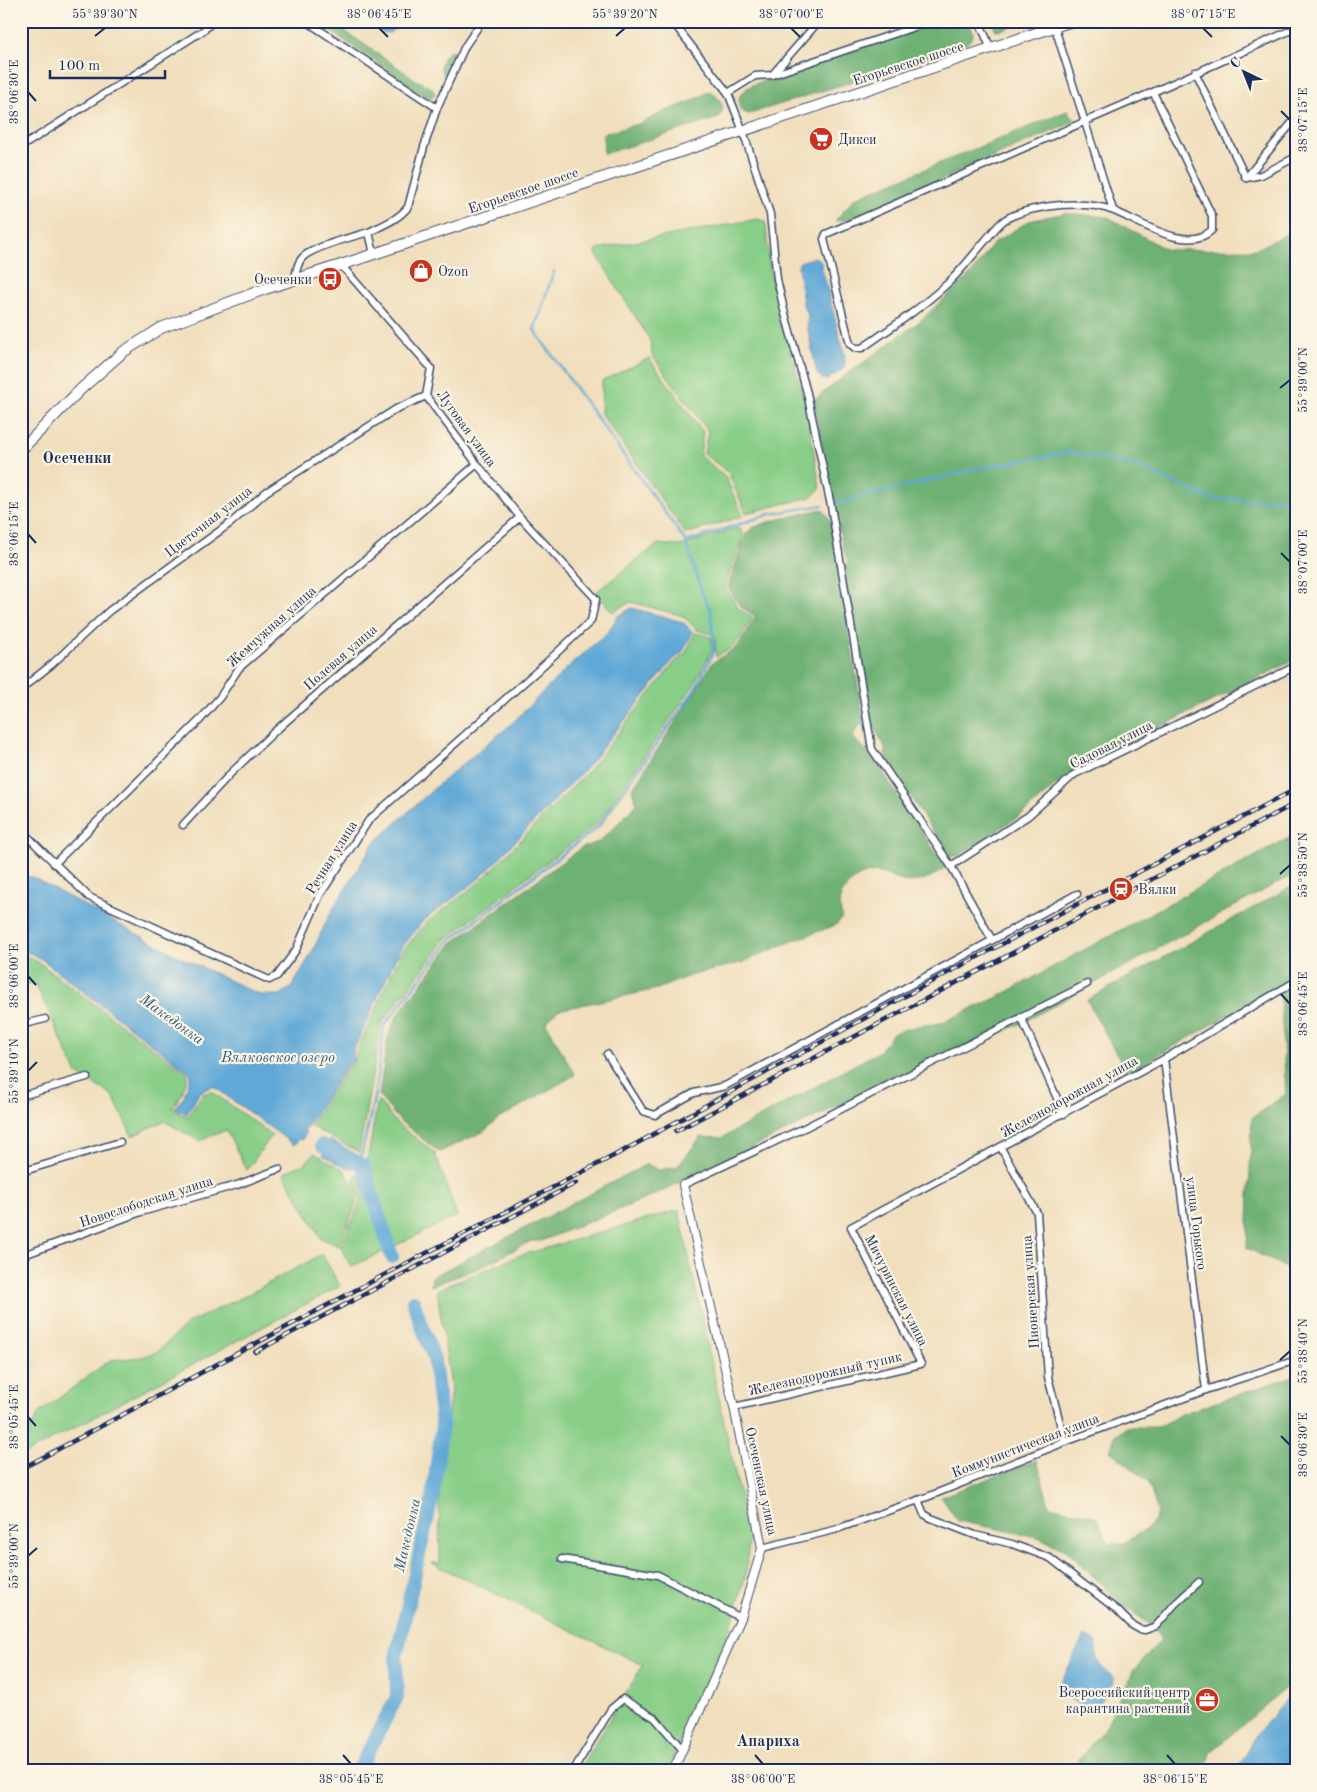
<svg xmlns="http://www.w3.org/2000/svg" width="1317" height="1792" viewBox="0 0 1317 1792" font-family="'Old Standard TT',serif">
<style>
.green{fill:#89ce88;stroke:#527e73}
.forest{fill:#6eb174;stroke:#447069}
.water{fill:#60a9d7;stroke:#3e6c9a}
.lines{fill:none;stroke-linecap:round;stroke-linejoin:round}
.stream{stroke:#60a9d7;stroke-width:2.5}
.river{stroke:#60a9d7;stroke-width:14}
.minor-casing{stroke:#3b496c;stroke-width:9}
.tertiary-casing{stroke:#3b496c;stroke-width:10}
.primary-casing{stroke:#3b496c;stroke-width:12}
.minor{stroke:#fff;stroke-width:6}
.tertiary{stroke:#fff;stroke-width:8}
.primary{stroke:#fff;stroke-width:10}
.rail-casing{stroke:#1b2f5e;stroke-width:4.5}
.rail{stroke:#fcf5e5;stroke-width:2.5;stroke-dasharray:8;stroke-linecap:butt}
.ticks{fill:none;stroke:#1b2f5e;stroke-width:2}
.labels{text-anchor:middle;stroke-width:4.5;stroke-linejoin:round;paint-order:stroke}
.street-label{font-size:14px;fill:#1b2f5e;stroke:#fcf5e5}
.poi-label{font-size:14px;fill:#1b2f5e;stroke:#fcf5e5;text-anchor:start}
.water-label{font-size:15px;font-style:italic;fill:#335a88;stroke:#fcf5e5}
.quarter-label{font-size:16px;font-weight:bold;fill:#1b2f5e;stroke:#fcf5e5}
.neatline{fill:none;stroke:#1b2f5e;stroke-width:2}
.ticks-label{font-size:12px;text-anchor:middle;fill:#1b2f5e}
</style>
<rect width="100%" height="100%" fill="#fcf5e5"/>
<filter id="ink" filterUnits="userSpaceOnUse"><feTurbulence type="fractalNoise" baseFrequency=".02" numOctaves="2"/><feDisplacementMap in="SourceGraphic" scale="10" xChannelSelector="R" yChannelSelector="G"/><feConvolveMatrix kernelMatrix="1 2 1 2 8 2 1 2 1" color-interpolation-filters="sRGB"/></filter>
<filter id="wash" filterUnits="userSpaceOnUse"><feTurbulence type="fractalNoise" baseFrequency=".0096" numOctaves="4" result="noise"/><feDisplacementMap in="SourceGraphic" scale="20" xChannelSelector="R" yChannelSelector="G"/><feGaussianBlur stdDeviation="1.12" result="paint"/><feColorMatrix in="noise" values="0 0 0 0 0 0 0 0 0 0 0 0 0 0 0 0 0 1.4 0 .05"/><feComposite in="paint" operator="in"/></filter>
<g filter="url(#wash)">
<rect width="100%" height="100%" fill="#f0debc"/>
<!-- green -->
<g class="green">
<polygon points="758,219 764,221 766,225 769,262 774,288 807,411 820,489 811,497 746,513 728,472 704,454 708,431 652,355 650,340 596,254 597,249"/>
<polygon points="649,358 703,432 700,456 725,476 743,516 686,534 601,414 602,381"/>
<polygon points="740,527 743,534 725,587 737,607 753,618 735,645 716,657 715,635 697,630 683,616 631,602 612,612 596,592 658,544 680,546"/>
<polygon points="695,633 711,637 712,650 693,686 598,823 446,939 381,1024 359,1152 310,1126 346,1070 354,1063 356,1053 401,953 426,923 481,881 589,770 675,662 685,654"/>
<polygon points="21,953 38,962 188,1074 182,1094 172,1108 188,1117 202,1095 211,1091 272,1135 247,1170 226,1130 200,1141 164,1121 132,1136 112,1095 77,1074 35,983 21,984"/>
<polygon points="378,1100 397,1124 435,1153 457,1216 351,1267 341,1247 362,1198 353,1181 368,1156"/>
<polygon points="314,1153 344,1170 359,1197 339,1246 321,1238 283,1173 306,1163"/>
<polygon points="679,1210 749,1539 746,1574 732,1623 667,1771 578,1771 643,1665 432,1563 440,1563 439,1497 451,1387 437,1290 518,1256"/>
<polygon points="322,1254 340,1286 21,1456 21,1433 32,1427 39,1413 110,1360 142,1357 157,1352 188,1323 247,1295"/>
</g>
<!-- forest -->
<g class="forest">
<path d="M946,21L967,22C978,33 973,40 961,47L749,114L741,111C735,98 741,92 752,85L879,40Z"/>
<polygon points="990,21 1027,21 997,31"/>
<polygon points="330,23 333,23 416,80 432,88 435,94 431,98 425,96 329,30"/>
<path d="M449,51H454L457,57L448,73L443,74C438,65 442,58 449,51Z"/>
<path d="M710,91C721,99 727,107 718,118L604,154L603,134L642,123L666,111L692,101Z"/>
<polygon points="1067,111 1076,121 849,220 835,221 855,198"/>
<polygon points="1065,213 1108,217 1167,250 1257,249 1296,229 1296,659 1072,771 1024,813 960,855 950,857 887,761 884,745 873,725 844,572 848,562 843,547 813,401 842,378 919,322 972,273 994,243 1029,221"/>
<path d="M822,509L830,519L864,723L858,727L853,736L857,742L871,754L945,867C935,877 917,884 903,881C895,880 888,875 881,873C863,869 841,885 839,904C839,908 842,914 842,918L836,925L787,943L744,962L692,975L657,989L558,1010L546,1023L575,1075L498,1119L483,1132L439,1152L400,1121L379,1096L388,1036L397,1016L452,943L581,848L599,842L637,804L632,789L698,687L712,663L737,647L756,617L740,606L728,587L745,535L752,528L768,522Z"/>
<polygon points="1296,834 1296,875 1279,882 1022,1023 842,1104 643,1200 541,1241 531,1241 479,1268 431,1286 432,1277 647,1164 659,1170 677,1167 701,1137 722,1138 880,1051 893,1033 918,1026 941,1023 998,997"/>
<polygon points="1296,884 1296,1273 1247,1248 1252,1118 1286,1094 1280,986 1127,1073 1087,1000"/>
<polygon points="1296,1375 1296,1679 1210,1753 1205,1771 1070,1771 1106,1726 1134,1670 1161,1640 1153,1626 1126,1608 1067,1551 1038,1537 958,1521 941,1497 1037,1460 1049,1506 1096,1516 1109,1544 1124,1543 1151,1526 1158,1512 1148,1481 1110,1451 1115,1436 1127,1427 1159,1427 1181,1414"/>
</g>
<!-- water -->
<g class="water">
<polygon points="390,21 400,22 399,25 390,33 381,32 378,29 380,25"/>
<polygon points="815,257 820,260 845,358 844,368 827,380 821,378 817,374 807,325 808,313 804,309 798,266 800,262"/>
<polygon points="632,608 683,622 693,632 682,653 673,660 587,767 481,877 423,921 399,951 353,1051 353,1062 346,1067 304,1131 306,1133 302,1140 299,1139 294,1145 213,1086 200,1092 187,1114 175,1107 184,1097 191,1074 40,958 21,949 21,876 32,877 176,955 260,995 280,995 292,987 310,956 330,914 374,843 439,784 510,725 565,670 608,632 618,616"/>
<path d="M330,1140L361,1157L363,1165C347,1173 338,1163 323,1155L324,1151L321,1149L324,1142L328,1144Z"/>
<path d="M1084,1636L1097,1642C1094,1664 1100,1665 1115,1679L1094,1713L1057,1691Z"/>
<polygon points="1296,1694 1296,1771 1235,1771 1247,1753 1252,1741 1269,1719 1271,1719 1286,1700"/>
</g>
<g class="lines">
<!-- stream -->
<g class="stream">
<polyline points="837,503 975,469 1068,452 1131,464 1211,499 1296,500"/>
<polyline points="686,542 770,514 823,505"/>
<polyline points="361,1157 375,1094 384,1026 449,941 599,826 695,689 714,651 711,610 702,593 686,542 534,330 554,271"/>
</g>
<!-- river -->
<g class="river">
<polyline points="322,1145 363,1165 392,1257"/>
<polyline points="358,1771 397,1697 396,1657 433,1494 442,1425 434,1359 413,1301"/>
</g>
</g>
</g>
<g filter="url(#ink)">
<g class="lines">
<!-- minor casing -->
<g class="minor-casing">
<g id="minor">
<polyline points="306,21 437,108"/>
<polyline points="672,21 728,93 743,131 770,214 777,279 784,310 807,393 831,506 872,749 951,866 992,940"/>
<polyline points="979,21 991,49"/>
<polyline points="1055,28 1113,210"/>
<polyline points="1195,72 1246,178 1261,175 1296,157"/>
<polyline points="772,75 932,21"/>
<path d="M1153,92L1212,216V230C1187,254 1139,221 1114,211C1099,205 1077,204 1061,205C1045,206 1020,211 1006,219C998,224 991,234 985,241C973,255 961,271 947,284C921,308 891,328 862,348H855L850,344L824,239L826,234L1153,92L1296,28"/>
<polyline points="728,93 755,76 772,75 819,21"/>
<polyline points="21,147 204,30 213,21"/>
<polyline points="1246,178 1296,118"/>
<path d="M374,254L369,232C383,225 399,219 408,207L424,147L437,108L465,46L482,21"/>
<path d="M295,279C296,272 297,263 303,257C315,246 352,237 369,232"/>
<polyline points="21,689 51,665 109,611 232,522 266,492 396,409 426,396"/>
<polyline points="183,825 231,773 274,732 520,517"/>
<polyline points="21,830 89,897 269,980 277,976 296,950 320,895 369,820 537,671 591,621 596,599 520,517 477,464 426,396 431,368 341,265"/>
<polyline points="54,864 200,720 220,697 239,668 477,464"/>
<polyline points="951,866 1028,816 1075,774 1296,666"/>
<polyline points="1021,1017 1064,1114"/>
<polyline points="21,1025 45,1019"/>
<polyline points="607,1054 643,1111 655,1115 694,1093 725,1086 1077,894"/>
<polyline points="1164,1059 1206,1390"/>
<polyline points="21,1096 87,1077"/>
<polyline points="1001,1148 1037,1213 1048,1377 1065,1442"/>
<polyline points="21,1172 120,1142"/>
<polyline points="683,1185 806,1127 1087,984"/>
<polyline points="21,1256 141,1212 237,1185 279,1169"/>
<polyline points="734,1407 921,1364 851,1227 1164,1059 1296,981"/>
<polyline points="918,1500 924,1514 931,1518 975,1535 1012,1544 1050,1558 1117,1610 1132,1625 1139,1629 1145,1630 1156,1626 1175,1604 1199,1582"/>
<polyline points="762,1548 834,1530 927,1497 1065,1442 1206,1390 1296,1360"/>
<polyline points="562,1559 658,1575 741,1618"/>
<polyline points="573,1771 611,1709 623,1699 655,1718 682,1749"/>
</g>
</g>
<!-- tertiary casing -->
<g class="tertiary-casing">
<polyline id="tertiary" points="673,1771 741,1618 762,1548 734,1407 683,1185"/>
</g>
<!-- primary casing -->
<g class="primary-casing">
<polyline id="primary" points="21,450 81,389 123,352 161,328 265,289 341,265 1072,21"/>
</g>
<!-- minor -->
<use href="#minor" class="minor"/>
<!-- tertiary -->
<use href="#tertiary" class="tertiary"/>
<!-- primary -->
<use href="#primary" class="primary"/>
<!-- rail casing -->
<g class="rail-casing">
<g id="rail">
<polyline points="676,1131 1296,803"/>
<polyline points="255,1352 576,1183"/>
<polyline points="21,1469 382,1276 623,1151 949,972 1296,789"/>
</g>
</g>
<!-- rail -->
<use href="#rail" class="rail"/>
</g>
</g>
<!-- ticks -->
<path class="ticks" d="M379,28L388,37M791,28L800,37M1203,28L1212,37M95,36L105,28M616,36L625,28M28,92L36,101M1281,111L1290,120M1280,388L1290,380M28,534L36,543M1281,553L1290,562M1280,874L1290,865M28,976L36,985M1281,994L1290,1004M28,1071L37,1062M1280,1360L1290,1351M28,1417L36,1426M1281,1436L1290,1445M28,1556L37,1548M343,1755L351,1764M755,1755L763,1764M1167,1755L1175,1764"/>
<!-- icons -->
<defs>
<g id="supermarket-disc" transform="scale(1.25)"><circle r="9.5" fill="#c8321e" stroke="#fcf5e5"/><path d="M-6-5.5h2.5l.6 2H6L4.5 2H-2.5L-4.4-4H-6ZM-1.5 3.2a1.3 1.3 0 1 0 .1 0ZM3 3.2a1.3 1.3 0 1 0 .1 0Z" fill="#fff"/></g>
<g id="shop-disc" transform="scale(1.25)"><circle r="9.5" fill="#c8321e" stroke="#fcf5e5"/><path d="M-5-2.5h2.3a2.7 3.5 0 0 1 5.4 0H5L5.5 6h-11ZM-1.5-2.5h3a1.5 2.3 0 0 0-3 0Z" fill="#fff"/></g>
<g id="bus-disc" transform="scale(1.25)"><circle r="9.5" fill="#c8321e" stroke="#fcf5e5"/><path d="M-5-6H5V4H4V6H2V4H-2V6H-4V4H-5ZM-3.5-4V0h7V-4ZM-3.5 1.2v1.5H-2V1.2ZM2 1.2v1.5H3.5V1.2Z" fill="#fff"/></g>
<g id="station-disc" transform="scale(1.25)"><circle r="9.5" fill="#c8321e" stroke="#fcf5e5"/><path d="M-3-6H3Q5-6 5-4V2Q5 4 3 4L4.5 6H3L1.5 4h-3L-3 6H-4.5L-3 4Q-5 4-5 2V-4Q-5-6-3-6ZM-3.5-4v3h7v-3ZM-3.5 1v1.5H-2V1ZM2 1v1.5H3.5V1Z" fill="#fff"/></g>
<g id="office-disc" transform="scale(1.25)"><circle r="9.5" fill="#c8321e" stroke="#fcf5e5"/><path d="M-6-3h4V-5.5h4V-3h4V5H-6ZM-1-4.5V-3h2v-1.5ZM-6 0V1H6V0Z" fill="#fff"/></g>
</defs>
<g fill-rule="evenodd">
<use href="#supermarket-disc" x="821" y="139"/>
<use href="#shop-disc" x="421" y="271"/>
<use href="#bus-disc" x="330" y="279"/>
<use href="#station-disc" x="1121" y="889"/>
<use href="#office-disc" x="1207" y="1700"/>
</g>
<g class="labels">
<!-- street labels -->
<g class="street-label">
<text transform="translate(908 63) rotate(-18)" y="5">Егорьевское шоссе</text>
<text transform="translate(523 190) rotate(-19)" y="5">Егорьевское шоссе</text>
<text transform="translate(467 428) rotate(54)" y="5">Луговая улица</text>
<text transform="translate(208 521) rotate(-38)" y="5">Цветочная улица</text>
<text transform="translate(271 626) rotate(-42)" y="5">Жемчужная улица</text>
<text transform="translate(340 657) rotate(-41)" y="5">Полевая улица</text>
<text transform="translate(1111 744) rotate(-27)" y="5">Садовая улица</text>
<text transform="translate(331 857) rotate(-58)" y="5">Речная улица</text>
<text transform="translate(1069 1096) rotate(-29)" y="5">Железнодорожная улица</text>
<text transform="translate(146 1201) rotate(-18)" y="5">Новослободская улица</text>
<text transform="translate(1197 1223) rotate(83)" y="5">улица Горького</text>
<text transform="translate(897 1290) rotate(63)" y="5">Мичуринская улица</text>
<text transform="translate(1030 1292) rotate(-94)" y="5">Пионерская улица</text>
<text transform="translate(825 1373) rotate(-13)" y="5">Железнодорожный тупик</text>
<text transform="translate(1025 1445) rotate(-21)" y="5">Коммунистическая улица</text>
<text transform="translate(762 1481) rotate(78)" y="5">Осеченская улица</text>
</g>
<!-- poi labels -->
<g class="poi-label">
<text x="838" y="144">Дикси</text>
<text x="438" y="276">Ozon</text>
<text x="312" y="284" text-anchor="end">Осеченки</text>
<text x="1138" y="894">Вялки</text>
<text x="1190" y="1697" text-anchor="end">Всероссийский центр<tspan x="1190" dy="16">карантина растений</tspan></text>
</g>
<!-- water labels -->
<g class="water-label">
<text transform="translate(172 1019) rotate(36)" y="5">Македонка</text>
<text x="278" y="1062">Вялковское озеро</text>
<text transform="translate(407 1535) rotate(-77)" y="5">Македонка</text>
</g>
<!-- quarter labels -->
<g class="quarter-label">
<text x="77" y="463">Осеченки</text>
<text x="768" y="1746">Апариха</text>
</g>
</g>
<!-- margin -->
<rect width="1317" height="1792" fill="none" stroke="#fcf5e5" stroke-width="55"/>
<!-- north arrow -->
<g transform="translate(1244 72) rotate(317)" stroke="#fcf5e5" stroke-width="4" paint-order="stroke">
<path d="M0-4L9 19L0 12L-9 19Z" fill="#1b2f5e"/>
<text y="-8" font-size="14" font-weight="bold" text-anchor="middle" fill="#1b2f5e">С</text>
</g>
<!-- scale -->
<path d="M50 70v8h115v-8" fill="none" stroke="#1b2f5e" stroke-width="2.5"/>
<text x="58" y="70" font-size="15" fill="#1b2f5e" stroke="#fcf5e5" stroke-width="4" paint-order="stroke">100 m</text>
<rect x="28" y="28" width="1262" height="1736" class="neatline"/>
<g class="ticks-label">
<text x="105" y="18">55°39'30"N</text>
<text x="379" y="18">38°06'45"E</text>
<text x="625" y="18">55°39'20"N</text>
<text x="791" y="18">38°07'00"E</text>
<text x="1203" y="18">38°07'15"E</text>
<text transform="translate(14 92) rotate(-90)" y="4">38°06'30"E</text>
<text transform="translate(1303 120) rotate(-90)" y="4">38°07'15"E</text>
<text transform="translate(1303 380) rotate(-90)" y="4">55°39'00"N</text>
<text transform="translate(14 534) rotate(-90)" y="4">38°06'15"E</text>
<text transform="translate(1303 562) rotate(-90)" y="4">38°07'00"E</text>
<text transform="translate(1303 865) rotate(-90)" y="4">55°38'50"N</text>
<text transform="translate(14 976) rotate(-90)" y="4">38°06'00"E</text>
<text transform="translate(1303 1004) rotate(-90)" y="4">38°06'45"E</text>
<text transform="translate(14 1071) rotate(-90)" y="4">55°39'10"N</text>
<text transform="translate(1303 1351) rotate(-90)" y="4">55°38'40"N</text>
<text transform="translate(14 1417) rotate(-90)" y="4">38°05'45"E</text>
<text transform="translate(1303 1445) rotate(-90)" y="4">38°06'30"E</text>
<text transform="translate(14 1556) rotate(-90)" y="4">55°39'00"N</text>
<text x="351" y="1783">38°05'45"E</text>
<text x="763" y="1783">38°06'00"E</text>
<text x="1175" y="1783">38°06'15"E</text>
</g>
</svg>
